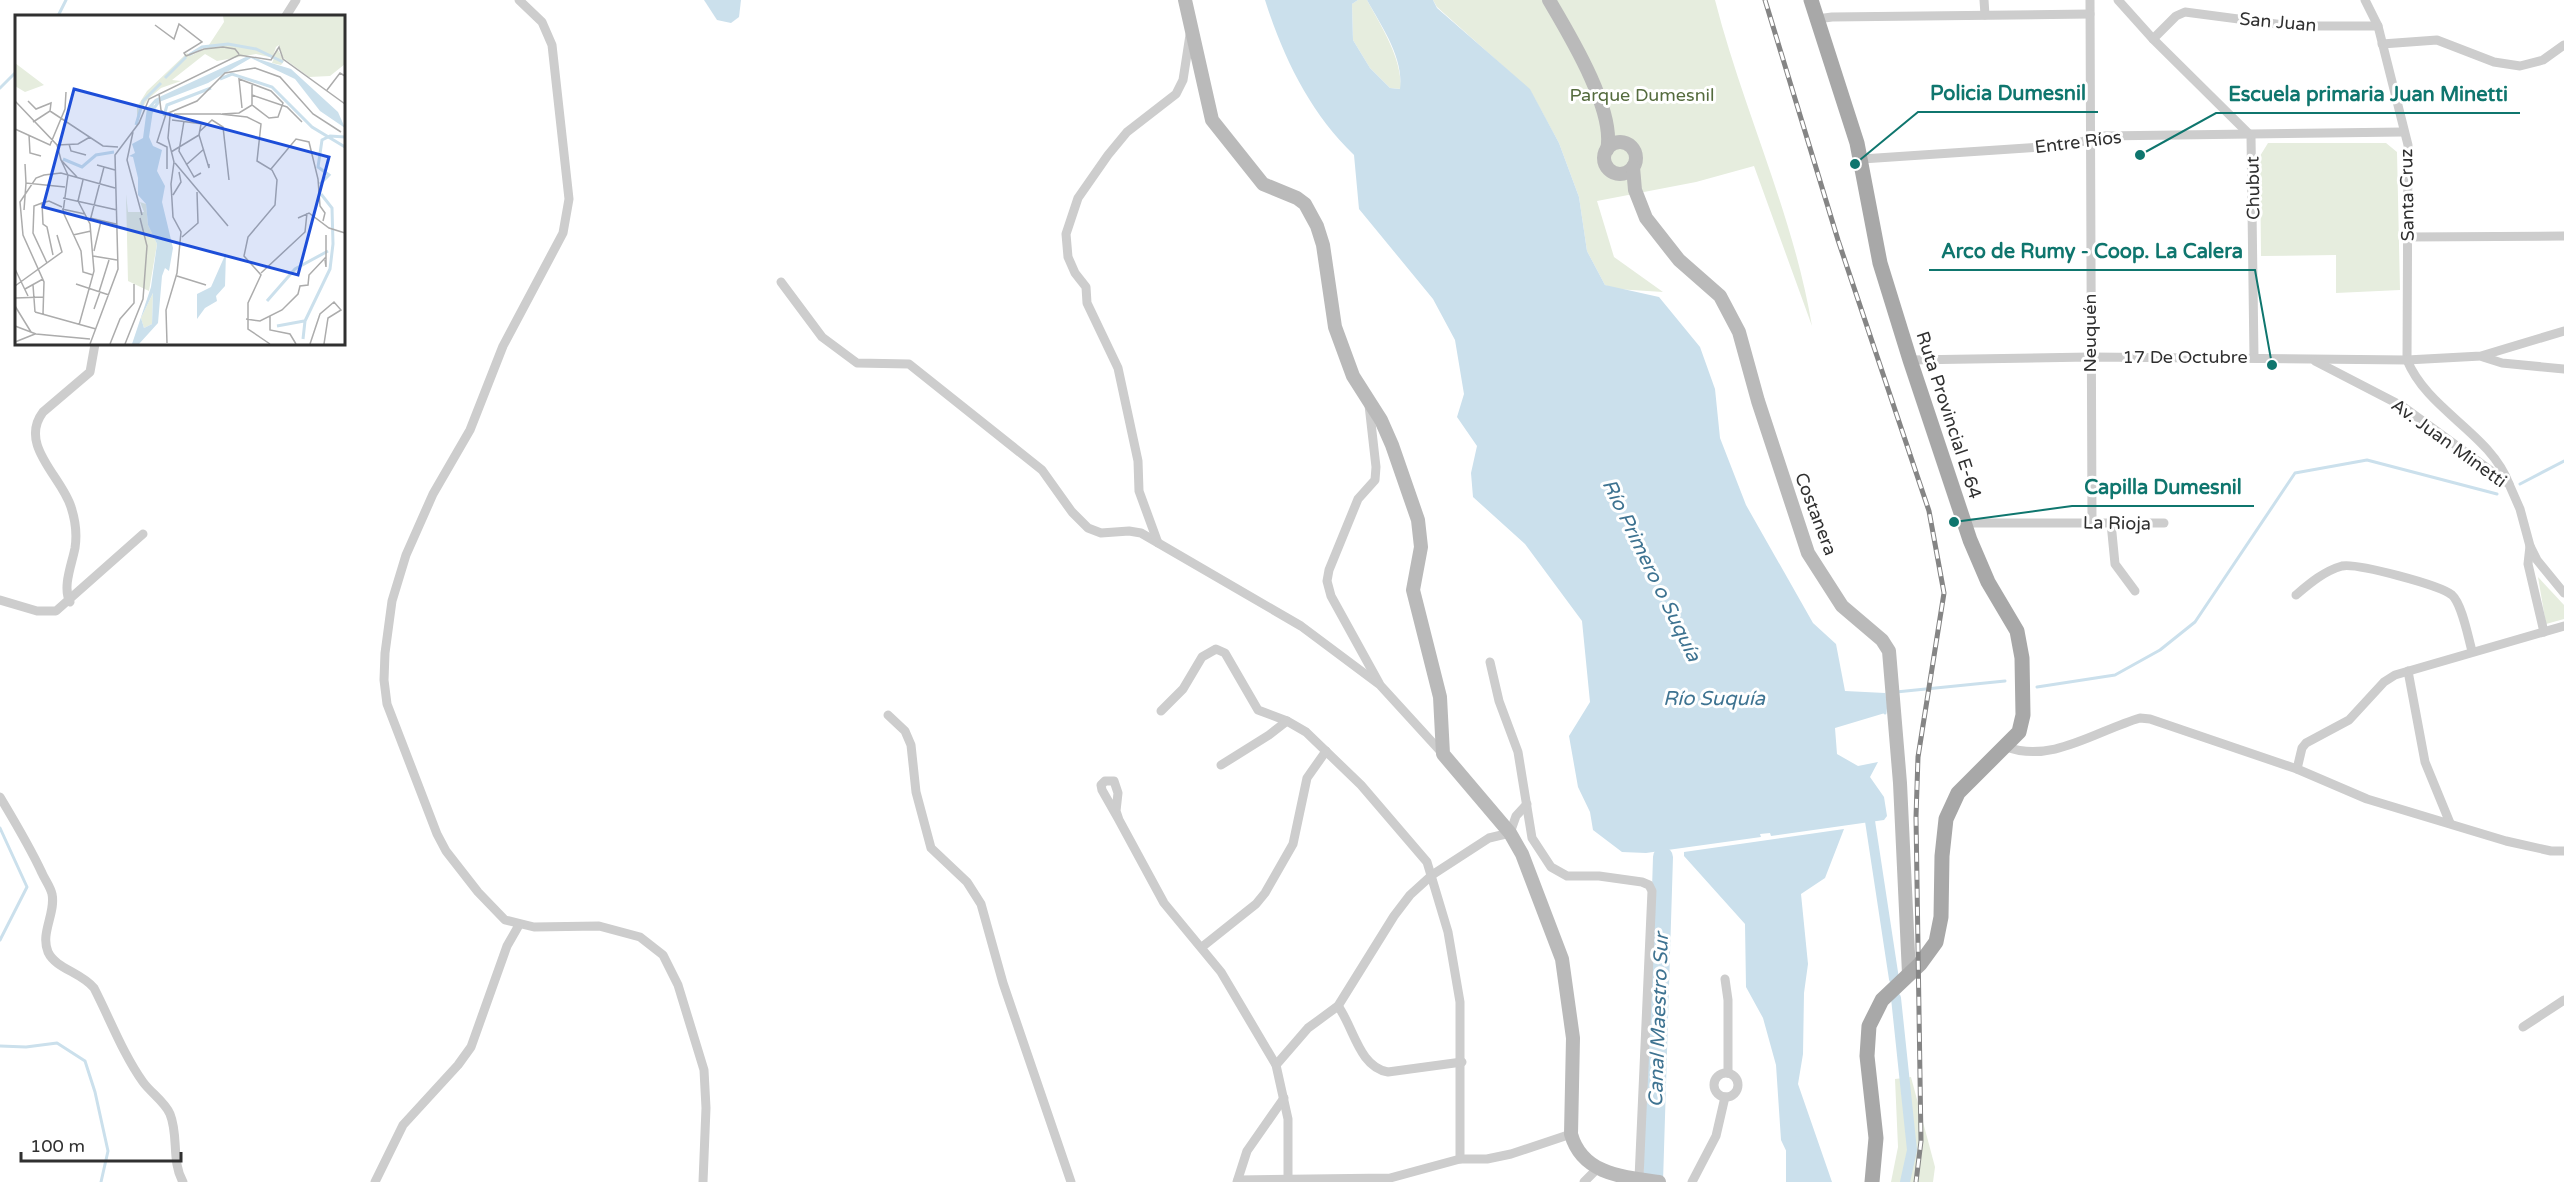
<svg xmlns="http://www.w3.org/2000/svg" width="2564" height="1182" viewBox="0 0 2564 1182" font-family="'Varela Round',sans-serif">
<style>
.green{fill:#e6edde}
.water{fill:#cbe0ec}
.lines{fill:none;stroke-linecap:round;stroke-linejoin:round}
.stream{stroke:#cbe0ec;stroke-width:3}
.canal{stroke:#cbe0ec;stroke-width:10}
.river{stroke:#cbe0ec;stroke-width:20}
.street{stroke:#cdcdcd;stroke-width:9}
.secondary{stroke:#bababa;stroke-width:14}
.primary{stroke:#a8a8a8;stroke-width:15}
.rail-casing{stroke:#858585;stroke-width:5}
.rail{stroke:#fff;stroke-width:3;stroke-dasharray:9;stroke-linecap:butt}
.labels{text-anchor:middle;stroke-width:6;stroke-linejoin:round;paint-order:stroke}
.street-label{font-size:18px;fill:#303030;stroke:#fff}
.park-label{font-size:18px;fill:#546b3d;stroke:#fff}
.water-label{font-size:20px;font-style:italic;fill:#3e7391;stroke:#fff}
.inset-river{fill:none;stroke:#cbe0ec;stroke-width:3}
.inset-road{fill:none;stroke:#acacac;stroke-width:1.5}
.view{fill:#1d4ed8;fill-opacity:0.15;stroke:#1d4ed8;stroke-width:3}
.inset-edge{fill:none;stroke:#303030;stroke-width:3}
.leader{fill:none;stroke:#0f766e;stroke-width:2}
.callout-dot{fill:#0f766e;stroke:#fff;stroke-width:2}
.callout-label{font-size:20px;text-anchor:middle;font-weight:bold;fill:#0f766e;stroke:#fff;stroke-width:6;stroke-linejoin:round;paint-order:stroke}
</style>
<rect width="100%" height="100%" fill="#fff"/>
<!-- green -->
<g class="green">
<path d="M1358,0H1367C1382,28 1401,56 1401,89L1390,88L1370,68L1353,40L1352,4Z"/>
<path d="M1433,0H1715C1743,110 1793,213 1812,326L1754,166L1696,182L1597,201L1614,257L1663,292L1616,289L1605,285L1587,251L1579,197L1559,143L1530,90L1437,7Z"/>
<polygon points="2268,143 2386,143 2397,152 2400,290 2336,293 2336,255 2261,256 2260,156"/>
<polygon points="2538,577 2564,605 2564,619 2546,624"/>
<polygon points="1911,1077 1935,1167 1933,1182 1891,1182 1898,1147 1895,1079"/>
</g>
<!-- water -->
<g class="water">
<polygon points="704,0 741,0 739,17 731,23 717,20"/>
<path d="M1265,0H1358L1352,4L1353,40L1370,68L1390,88L1400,89C1404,58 1382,27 1367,0H1433L1437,8L1530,89L1559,143L1579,197L1587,251L1605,285L1659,297L1700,347L1715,389L1720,438L1746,505L1813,623L1836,644L1845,691L1885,693V713L1835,728L1837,754L1858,766L1878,762L1870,777L1884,797L1887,816L1884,820L1771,836L1770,833L1760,834L1761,837L1646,853L1622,852L1593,830L1590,812L1578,787L1569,736L1590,702L1582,621L1525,544L1473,497L1471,473L1477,446L1457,417L1464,394L1455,340L1433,299L1359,209L1354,155C1310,113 1283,57 1265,0Z"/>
<polygon points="1844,829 1825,878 1801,894 1808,964 1804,993 1803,1054 1798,1084 1832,1182 1801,1182 1781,1140 1776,1065 1763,1018 1746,987 1745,924 1684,856 1684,852"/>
</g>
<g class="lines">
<!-- stream -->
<g class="stream">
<polyline points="58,16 66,0"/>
<polyline points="0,88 16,72"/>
<polyline points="2520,484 2564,461"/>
<polyline points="2037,687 2115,675 2160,650 2195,622 2295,473 2367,460 2497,494"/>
<polyline points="1896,692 2005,681"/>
<polyline points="1885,713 1887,693"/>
<polyline points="0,828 27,887 0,940"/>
<polyline points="0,1046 26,1047 57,1043 85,1061 95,1092 108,1151 101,1182"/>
</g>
<!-- canal -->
<g class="canal">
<polyline points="1870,821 1894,979"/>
<polyline points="1896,998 1912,1150 1905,1182"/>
</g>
<!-- river -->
<g class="river">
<polyline points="1653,1182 1663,857"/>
<polyline points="1796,1182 1796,1146"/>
</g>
<!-- street -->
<g class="street">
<polyline points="519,0 542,22 552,45 569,199 563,233 503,346 470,430 433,494 406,555 392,601 385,653 384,680 387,704 437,834 446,851 478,892 505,920 534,927 599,926 640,937 663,955 678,985 704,1070 706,1108 703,1182"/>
<polyline points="1984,0 1985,15"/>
<polyline points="2090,0 2092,522"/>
<polyline points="2118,0 2153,39 2251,136 2254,357"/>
<path d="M2365,0L2378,26L2408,145L2407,360C2428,411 2490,433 2509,484"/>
<polyline points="286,16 296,0"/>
<polyline points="1817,19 1832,17 2090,14"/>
<polyline points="2153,39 2176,16 2185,12 2292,26 2378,26"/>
<polyline points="2382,44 2437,40 2494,62 2520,66 2543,60 2564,45"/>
<polyline points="1862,159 2070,145 2102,136 2403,132"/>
<polyline points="2408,237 2564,236"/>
<polyline points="781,282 822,337 857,363 909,364 1042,470 1072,512 1088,528 1101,533 1129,531 1141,533 1301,626 1380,685 1443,754"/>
<polyline points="2483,357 2502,363 2564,369"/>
<polyline points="1910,360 2090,357 2407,360 2481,356 2564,331"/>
<polyline points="2315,361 2402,406 2509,484 2520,509 2530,546 2537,560 2564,593"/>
<polyline points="1369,405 1376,467 1375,480 1358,499 1329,570 1327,581 1331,596 1379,683"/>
<polyline points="1963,523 2164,523"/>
<polyline points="2111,523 2115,564 2135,591"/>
<polyline points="1158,543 1139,491 1138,461 1118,368 1087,303 1086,287 1075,273 1068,257 1066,234 1078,198 1108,155 1127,132 1176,94 1183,80 1190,35"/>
<polyline points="2530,546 2528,564 2544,632"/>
<path d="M2296,595C2309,584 2324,571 2342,566C2357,563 2440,585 2452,595C2462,604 2468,637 2472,651"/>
<polyline points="0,600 37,611 56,611 143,534"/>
<path d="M70,602C62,587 72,564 75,548C77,535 75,519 71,507C62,477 18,445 43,412L90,372L95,344"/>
<polyline points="1490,662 1499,701 1518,752 1532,838 1551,867 1567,876 1599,876 1642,882 1649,885 1652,891 1639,1178"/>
<polyline points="2408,671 2425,762 2450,823"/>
<polyline points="1161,711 1183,689 1202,657 1216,649 1225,653 1258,710 1287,721 1306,732 1361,785 1427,862 1448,932 1460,1002 1460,1159"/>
<polyline points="888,715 905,731 911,745 916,792 931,848 967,882 981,904 1003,983 1071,1182"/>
<path d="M2007,747C2051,764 2098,730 2140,718L2150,719L2297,769L2367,799L2506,841L2551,851H2564"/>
<polyline points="1221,765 1269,735 1287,721"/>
<polyline points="2297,769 2302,748 2306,743 2349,720 2384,682 2395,675 2564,626"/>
<path d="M0,797C15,822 30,847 42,873C45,880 50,886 52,894C56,913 40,933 48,952C56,969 81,972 94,988C110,1019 123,1054 143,1082C151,1093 165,1102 170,1114C179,1136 171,1161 183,1182"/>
<polyline points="1119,820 1102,790 1101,785 1105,781 1114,781 1118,793 1116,811 1119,820 1164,903 1221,972 1276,1065 1288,1119 1288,1177"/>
<polyline points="1202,947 1256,904 1265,893 1293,844 1307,778 1326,751"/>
<polyline points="1725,979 1728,1000 1728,1073"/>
<path d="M1338,1006C1354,1028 1359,1067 1388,1072L1462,1062"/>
<polyline points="2523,1027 2564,1000"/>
<polyline points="1276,1065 1308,1028 1338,1006 1394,916 1410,895 1432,875 1489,838 1510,833 1516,816 1527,804"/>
<circle cx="1726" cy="1085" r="12"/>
<polyline points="1238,1180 1390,1178 1460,1159 1487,1159 1511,1154 1571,1134"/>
<polyline points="375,1182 403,1125 458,1065 471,1047 507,946 519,925"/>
<polyline points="1237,1182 1247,1151 1284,1098"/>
<polyline points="1584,1182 1598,1168"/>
<polyline points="1692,1182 1716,1136 1725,1097"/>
</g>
<!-- secondary -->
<g class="secondary">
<path d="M1185,0L1212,120L1263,184L1297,198L1305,204L1317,226L1323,245L1335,327L1353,376L1381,420L1392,445L1418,520L1421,547L1413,590L1440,697L1443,754L1510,833L1522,854L1562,959L1573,1038L1571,1134C1582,1174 1622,1177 1659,1182"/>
<path d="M1549,0C1569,34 1616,111 1607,150"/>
<circle cx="1620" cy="158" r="16"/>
<polyline points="1633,167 1635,190 1646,218 1679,260 1720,296 1739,332 1758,401 1808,553 1842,606 1882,640 1889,651 1900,783 1909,974"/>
</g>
<!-- primary -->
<polyline class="primary" points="1811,0 1857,143 1880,263 1910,360 1970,540 1988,582 2017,631 2022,658 2023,715 2019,732 1958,793 1946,819 1942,856 1941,917 1936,942 1920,964 1882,1000 1869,1026 1867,1056 1876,1138 1872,1182"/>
<!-- rail casing -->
<g class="rail-casing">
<polyline id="rail" points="1765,0 1838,240 1929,511 1944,593 1918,757 1916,817 1921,1141 1916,1182"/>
</g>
<!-- rail -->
<use href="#rail" class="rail"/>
</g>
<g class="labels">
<!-- street labels -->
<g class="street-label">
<text transform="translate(2278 22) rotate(5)" y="6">San Juan</text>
<text transform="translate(2078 142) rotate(-7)" y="6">Entre Ríos</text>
<text transform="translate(2253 188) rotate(-91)" y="6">Chubut</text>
<text transform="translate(2407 195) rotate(-91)" y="6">Santa Cruz</text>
<text transform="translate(2090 333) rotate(-90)" y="6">Neuquén</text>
<text x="2185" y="363">17 De Octubre</text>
<text transform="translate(1949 415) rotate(72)" y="6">Ruta Provincial E-64</text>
<text transform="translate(2449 443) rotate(36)" y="6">Av. Juan Minetti</text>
<text transform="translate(1816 514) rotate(69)" y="6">Costanera</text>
<text transform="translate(2117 523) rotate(1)" y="6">La Rioja</text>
</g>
<!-- park labels -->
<g class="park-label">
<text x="1642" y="101">Parque Dumesnil</text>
</g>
<!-- water labels -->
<g class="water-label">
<text transform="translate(1652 570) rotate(64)" y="7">Río Primero o Suquía</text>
<text x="1714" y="705">Río Suquía</text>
<text transform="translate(1658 1020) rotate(-88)" y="7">Canal Maestro Sur</text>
</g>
</g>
<!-- overview -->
<g transform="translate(15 15)">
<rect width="330" height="330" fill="#fff"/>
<path d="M208,1H330V49L315,61L294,62L267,42L264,30L261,32L258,41L262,33L269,46L266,50L257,48L259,43L241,39L202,46L190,39L157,65L166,66L146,73L133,84L122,102V92L132,76L172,38L175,41L192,33L209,7ZM0,48L29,70L10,77L0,71ZM111,179L113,197H129L125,187L131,189L133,210L142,229L134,276L113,266ZM138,278L137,309L129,313L126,303Z" fill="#e6edde"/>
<path d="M233,41L276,54L323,97L330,113L305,96L280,64L236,43L193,68L139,89L134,122L138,131L147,135L142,156L150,171L147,187L158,233L154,256L150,253L147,261L143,308L124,329H117L136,272L142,229L133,210L131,189L123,180V163L118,142L114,141L120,138L117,129L128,123L132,93L140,84ZM138,278L137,309L129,313L126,303ZM211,238L210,271L201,281L202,286L190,293L182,304V279L196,272Z" fill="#cbe0ec" fill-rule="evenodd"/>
<path class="inset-river" d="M174,40L187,32L213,29L241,34L268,47M150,63L171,42M205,64L217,59L257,72L297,112L330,132M134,100L145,85M149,101L152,90L196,73M121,110L128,86L146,68M48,144L67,152L81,140L99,137M305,169L314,160L303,152L307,125L315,121L330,122M252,286L280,254L313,236M262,311L289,306M288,324L290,306L315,254L318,229L317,193L306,179"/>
<path class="inset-road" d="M140,10L159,24L164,9L187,27L169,38L171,41M171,41L189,34L208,32L220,34L224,39M237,70V90M312,75L325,58L330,61M144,79L146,95L151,99M237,80L272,92L287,107M0,86L42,130L46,145L62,162M13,86L21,94L36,88L35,96L18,107M35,96L88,131L103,132M151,99L182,86L210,58L240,53L265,62L298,99L326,117M151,99L142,127L152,132V154M159,99H206M205,99L232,102L246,109L242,146L257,155L262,165L260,190L233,222L229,241L246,260L233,288V314L255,329M207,99L224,98L237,90L254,103L263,102L268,88L256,76L224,64L227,93M157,105L188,109M169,106L164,136L179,162L186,158M186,109L184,120L194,153V149M0,114L35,130L50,94L51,77M118,117L112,145L127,200M184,117L197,105L208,112L214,165M14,120L15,138L26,141M54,129L56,136L71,140M42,130L63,129L75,122M156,137L184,120M46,145L53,160L48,197L66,236L68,257L78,260M160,148L213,211M10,149L11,168M82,150L100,155M171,150L189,134M256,154L281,124L294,127L303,164L305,191L310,198L308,206M158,180L166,167L164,157M48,183L102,195M27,188L19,191L18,218L32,248M47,194L70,199M9,195L11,168L50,172M75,203L101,209M283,203L294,198L314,213L330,218M75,206L89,152M58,220L76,216M167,222L183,208L182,177M79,236L86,206M38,240L32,212L28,209L27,188L34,186L47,192M78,241L102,245M310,245L311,252V220M0,254L13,281M246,258L290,217L292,198M162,261L191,270M61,269L94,280M18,270L20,297M0,271L47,237L42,220M10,274L28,264M84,277L94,245M0,283L29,282M0,291L16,317M79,294L85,277M20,297L81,314M28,299L29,267L8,220L5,187L21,163L29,160L46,158L100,173M255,301V315L275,319L281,329M231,304L245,306L267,295L283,279L285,271L293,270L294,260L311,242M64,310L79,256L75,209L63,186L68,165M0,311L21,319L75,324M0,327L20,319M152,328L151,295L162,258L166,217L158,202L156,169L159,147L153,123L155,101M75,329L103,254L100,140L124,108L134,84L224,40L256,45L264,32L268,44L330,89M95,329L105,304L119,288V269M110,329L128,284L132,231L125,203M295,329L305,299L319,287L326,295L313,303L309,329"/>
<path class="view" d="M59,74L314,142L283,260L28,192Z"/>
<rect width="330" height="330" class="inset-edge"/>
</g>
<!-- callouts -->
<path class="leader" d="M1855 164L1918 112H2098M2140 155L2216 113H2520M2272 365L2255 270H1929M1954 522L2072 506H2254"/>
<g class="callout-dot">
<circle cx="1855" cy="164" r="6"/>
<circle cx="2140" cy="155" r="6"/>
<circle cx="2272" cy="365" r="6"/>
<circle cx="1954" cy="522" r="6"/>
</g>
<g class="callout-label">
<text x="2008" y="100">Policia Dumesnil</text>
<text x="2368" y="101">Escuela primaria Juan Minetti</text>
<text x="2092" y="258">Arco de Rumy - Coop. La Calera</text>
<text x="2163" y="494">Capilla Dumesnil</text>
</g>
<!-- scale -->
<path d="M21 1152v9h160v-9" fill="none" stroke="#303030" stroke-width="3"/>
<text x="30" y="1152" font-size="18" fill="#303030" stroke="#ffffff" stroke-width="4.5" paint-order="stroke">100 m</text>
</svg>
